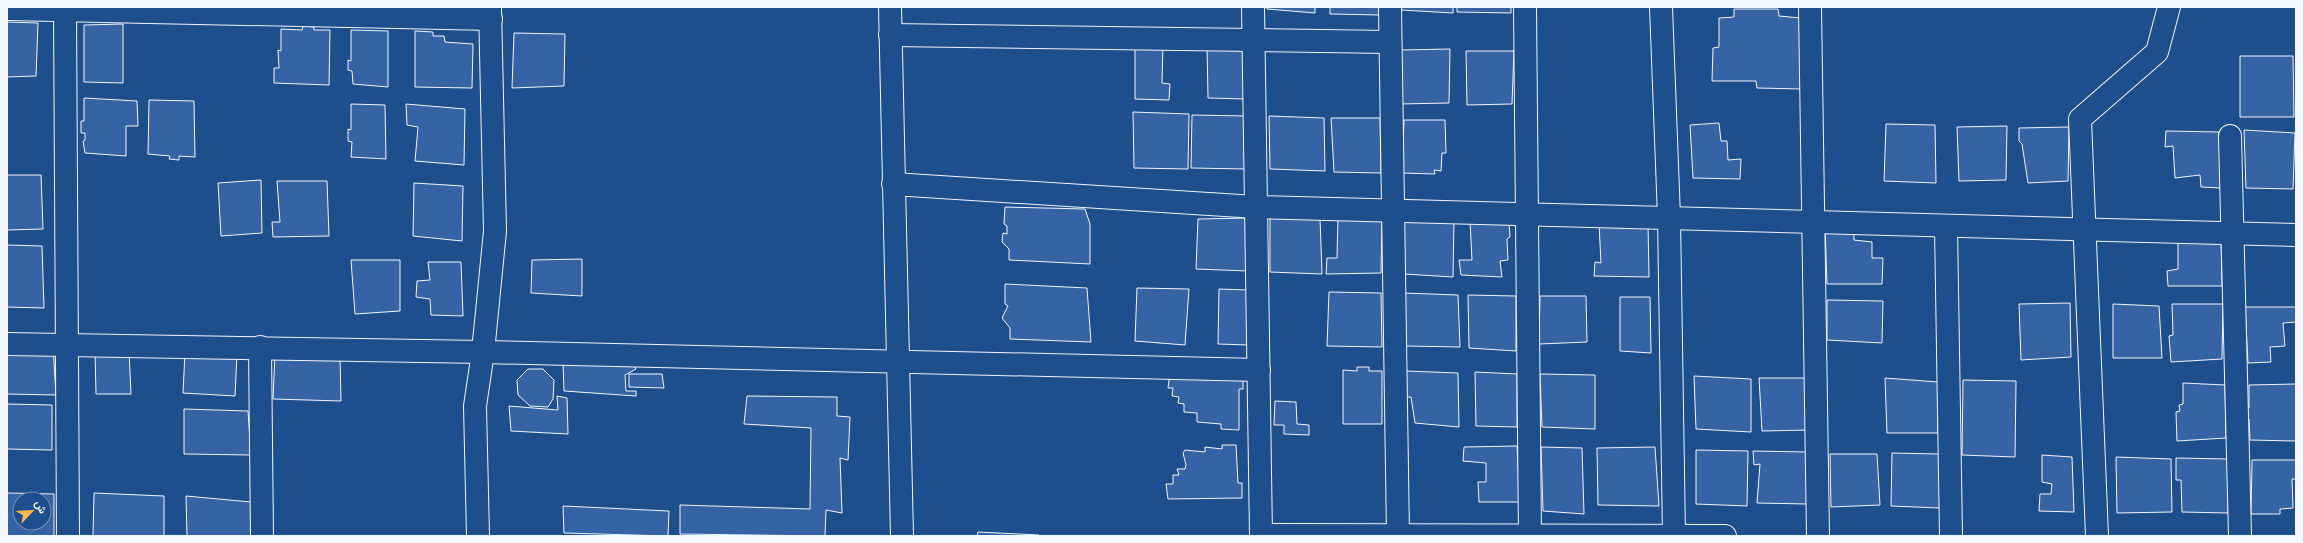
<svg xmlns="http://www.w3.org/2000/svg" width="2303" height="543" viewBox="0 0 2303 543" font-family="'Open Sans',Vazirmatn,sans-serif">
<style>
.building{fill:#3563a3;stroke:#f2f6ff;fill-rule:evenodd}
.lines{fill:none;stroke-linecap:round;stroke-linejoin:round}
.street-casing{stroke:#f2f6ff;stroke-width:24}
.secondary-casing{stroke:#f2f6ff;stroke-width:24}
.street{stroke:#1f4e8c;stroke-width:22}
.secondary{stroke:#1f4e8c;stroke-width:22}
</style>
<rect width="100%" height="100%" fill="#1f4e8c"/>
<!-- building -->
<g class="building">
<polygon points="1267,7 1315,7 1315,13 1267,9"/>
<polygon points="1330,7 1380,7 1380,15 1330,14"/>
<polygon points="1400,7 1453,7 1453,13 1401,10"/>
<polygon points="1457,7 1511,7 1511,13 1457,12"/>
<polygon points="1734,9 1778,9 1779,16 1801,18 1801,89 1757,88 1756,81 1712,81 1713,48 1719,47 1719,18 1734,17"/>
<polygon points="7,22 38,23 36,76 7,77"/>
<polygon points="123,24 123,83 84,82 84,25"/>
<polygon points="303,26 314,27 314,30 330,30 329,85 274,83 274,68 279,68 278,50 281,51 281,29 302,30"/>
<polygon points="351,30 388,31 388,87 353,84 352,71 348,70 348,60 351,61"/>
<polygon points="415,31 433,32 433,36 444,36 445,42 473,44 472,88 415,87"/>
<polygon points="514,33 565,34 564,86 512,88"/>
<polygon points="1135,42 1163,43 1162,83 1170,84 1169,100 1135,99"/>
<polygon points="1207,44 1245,46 1246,99 1208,98"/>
<polygon points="1450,49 1449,103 1400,104 1401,50"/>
<polygon points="1466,51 1514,51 1512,104 1467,105"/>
<polygon points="2240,56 2293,56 2294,117 2240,117"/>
<polygon points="84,98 137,101 138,126 126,126 126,156 85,153 83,141 85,140 85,133 81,133 81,121 84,121"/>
<polygon points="149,100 194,101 195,157 179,156 179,160 169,159 170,156 148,154"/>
<polygon points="351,104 385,105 386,159 351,157 352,142 348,141 348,129 351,130"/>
<polygon points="406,104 465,109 464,165 415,161 418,127 407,125"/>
<polygon points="1133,112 1189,114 1188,169 1134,168"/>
<polygon points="1192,115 1246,116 1247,169 1191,168"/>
<polygon points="1269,116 1324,118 1325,171 1270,169"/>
<polygon points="1331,118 1380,118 1381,173 1334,172"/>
<polygon points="1404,120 1445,120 1446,153 1442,153 1441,171 1434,170 1435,174 1402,173"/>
<polygon points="1719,123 1721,141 1727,141 1728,160 1741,159 1740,179 1693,178 1690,125"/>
<polygon points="1886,124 1935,125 1936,183 1884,181"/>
<polygon points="2007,126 2006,180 1959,181 1957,127"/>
<polygon points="2069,127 2068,181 2028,183 2022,144 2019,141 2019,128"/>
<polygon points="2244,130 2295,133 2293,189 2246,188"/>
<polygon points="2166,131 2219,132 2221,188 2201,187 2200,175 2175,178 2173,146 2165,147"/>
<polygon points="7,175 41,175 43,229 7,230"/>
<polygon points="261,180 262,233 221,236 218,183"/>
<polygon points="277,181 327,181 329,236 273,237 272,222 280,222"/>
<polygon points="414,183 463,186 462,241 413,236"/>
<polygon points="1005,207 1085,209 1090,224 1090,264 1009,260 1009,249 1002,242 1003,233 1007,234 1007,226 1004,224"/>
<polygon points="1270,217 1320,218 1322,274 1270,272"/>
<polygon points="1338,217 1382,218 1381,273 1326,274 1327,258 1337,258"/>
<polygon points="1247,218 1248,271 1196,269 1198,219"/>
<polygon points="1404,218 1454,220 1453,277 1404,274"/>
<polygon points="1470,221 1509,222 1510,237 1507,239 1508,260 1500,261 1502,277 1461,275 1459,260 1472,260"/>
<polygon points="1648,223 1649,277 1594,276 1595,262 1601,263 1599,224"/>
<polygon points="1825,226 1854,227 1854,240 1872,242 1872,258 1883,258 1882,284 1827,284"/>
<polygon points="2221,233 2222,286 2168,286 2167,271 2178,269 2178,235"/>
<polygon points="7,245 42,246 44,308 7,307"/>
<polygon points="582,259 582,296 531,293 532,260"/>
<polygon points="351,260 400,260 400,311 355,314"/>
<polygon points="428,262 461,262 463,316 431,315 430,299 416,297 417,281 430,280"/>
<polygon points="1005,284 1087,288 1091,342 1010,339 1010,328 1002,318 1008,306 1005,304"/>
<polygon points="1137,288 1189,289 1185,345 1135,341"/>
<polygon points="1219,289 1249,290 1248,345 1218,344"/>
<polygon points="1329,292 1381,293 1382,347 1327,346"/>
<polygon points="1404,293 1458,295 1460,347 1406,346"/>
<polygon points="1468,295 1516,296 1516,351 1469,348"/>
<polygon points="1540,296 1586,296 1587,342 1539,344"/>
<polygon points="1620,297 1650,297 1651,353 1620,351"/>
<polygon points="1827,300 1883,301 1882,343 1827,340"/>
<polygon points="2070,303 2071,357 2021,360 2019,304"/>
<polygon points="2113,304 2159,306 2162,358 2113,358"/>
<polygon points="2172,304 2223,304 2222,359 2171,362 2169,336 2173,335"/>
<polygon points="2245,307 2296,307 2296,322 2283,323 2285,346 2270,347 2271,362 2248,363"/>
<polygon points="7,346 53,346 56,395 7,394"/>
<polygon points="95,351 129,351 131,394 96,394"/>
<polygon points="185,352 237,354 235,396 183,393"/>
<polygon points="275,354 340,356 341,401 273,399"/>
<polygon points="563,363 634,365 636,369 625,375 626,391 636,391 636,396 564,391"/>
<polygon points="1357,367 1369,367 1369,371 1382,371 1382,424 1343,424 1343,370 1357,371"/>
<polygon points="528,369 543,369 554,380 553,399 548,407 530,406 518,395 517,380"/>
<polygon points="1406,371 1458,373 1459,427 1415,423 1411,397 1406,397"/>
<polygon points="1170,372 1243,373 1243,389 1239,389 1239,430 1221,429 1221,424 1197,422 1197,413 1184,412 1184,404 1178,403 1179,397 1172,396 1173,388 1168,388"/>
<polygon points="1475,372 1517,374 1517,427 1476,426"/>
<polygon points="629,374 662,374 664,388 629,387"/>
<polygon points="1540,374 1595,375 1595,429 1542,427"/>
<polygon points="1694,376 1751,379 1751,432 1696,429"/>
<polygon points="1759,378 1808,378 1810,430 1762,431"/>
<polygon points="1885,378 1938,382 1938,433 1887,433"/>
<polygon points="1963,380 2016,381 2015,457 1962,455"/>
<polygon points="2183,383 2225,385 2226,438 2177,441 2176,412 2180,411 2179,405 2183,404"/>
<polygon points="2296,384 2296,441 2250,440 2249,419 2244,419 2244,407 2249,408 2249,385"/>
<polygon points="557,396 567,398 568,434 511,431 509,406 558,410"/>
<polygon points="747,396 837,397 837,416 850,417 848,460 840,458 842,513 826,510 825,536 680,534 680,505 810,509 811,428 744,424"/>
<polygon points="1275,401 1296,402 1297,424 1309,425 1309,435 1284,434 1284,425 1274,425"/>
<polygon points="7,404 52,405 52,450 7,449"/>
<polygon points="184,409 248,411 251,455 184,454"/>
<polygon points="1222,445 1236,445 1238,483 1242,483 1242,498 1168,499 1166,484 1173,484 1173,475 1179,475 1177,469 1185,469 1186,465 1183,453 1185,450 1205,452 1205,447 1222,449"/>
<polygon points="1517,446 1520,502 1479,502 1478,482 1486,482 1486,463 1463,461 1464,447"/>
<polygon points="1541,447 1582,448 1584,514 1543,511"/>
<polygon points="1655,447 1659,506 1598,505 1597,448"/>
<polygon points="1696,450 1748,451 1747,506 1696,504"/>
<polygon points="1753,451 1807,452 1807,504 1757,503 1760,464 1754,465"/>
<polygon points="1892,453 1940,454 1940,508 1891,506"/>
<polygon points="1830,454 1877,454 1880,505 1831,507"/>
<polygon points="2042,455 2072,457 2074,512 2039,511 2040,494 2051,494 2052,484 2042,482"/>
<polygon points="2116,457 2171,459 2172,512 2117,513"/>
<polygon points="2176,458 2228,459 2228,513 2182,512 2181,480 2176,480"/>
<polygon points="2252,460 2296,460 2296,479 2292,479 2293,508 2280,509 2280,514 2251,514"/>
<path d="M7,493L54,494V536H7ZM20,499H44V523H20Z"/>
<polygon points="94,493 164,496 164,536 93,536"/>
<polygon points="186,496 251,502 252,536 187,536"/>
<polygon points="563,506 669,511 668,536 564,533"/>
<polygon points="978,532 1039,535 1039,536 977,536"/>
</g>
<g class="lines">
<!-- street casing -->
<g class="street-casing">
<g id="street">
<polyline points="65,7 68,536"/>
<polyline points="1253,7 1261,536"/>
<polyline points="1390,7 1398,536"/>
<polyline points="1525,7 1530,536"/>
<polyline points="1661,7 1669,217 1674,536"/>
<polyline points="1810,7 1818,536"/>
<polyline points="7,9 491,19"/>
<polyline points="890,35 1390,42"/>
<polyline points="2230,136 2240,536"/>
<polyline points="893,184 1256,207 2296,235"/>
<polyline points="1946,226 1951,536"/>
<polyline points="7,344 483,352 1259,370"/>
<polyline points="260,347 262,536"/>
<polyline points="1261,535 1725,536"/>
<polyline points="478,536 475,406 483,352 495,231 490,7"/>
<polyline points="2097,536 2080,119 2157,52 2169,7"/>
</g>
</g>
<!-- secondary casing -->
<g class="secondary-casing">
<polyline id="secondary" points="890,7 902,536"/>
</g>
<!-- street -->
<use href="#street" class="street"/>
<!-- secondary -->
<use href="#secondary" class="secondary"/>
</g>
<!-- border -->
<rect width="2303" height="543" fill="none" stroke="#f2f6ff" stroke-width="16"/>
<!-- north arrow -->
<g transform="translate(32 511) rotate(65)"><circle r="19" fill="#1f4e8c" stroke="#7391ba"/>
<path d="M0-3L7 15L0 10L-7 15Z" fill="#ffb74d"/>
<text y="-6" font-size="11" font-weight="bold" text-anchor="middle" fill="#f2f6ff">ش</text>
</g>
</svg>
